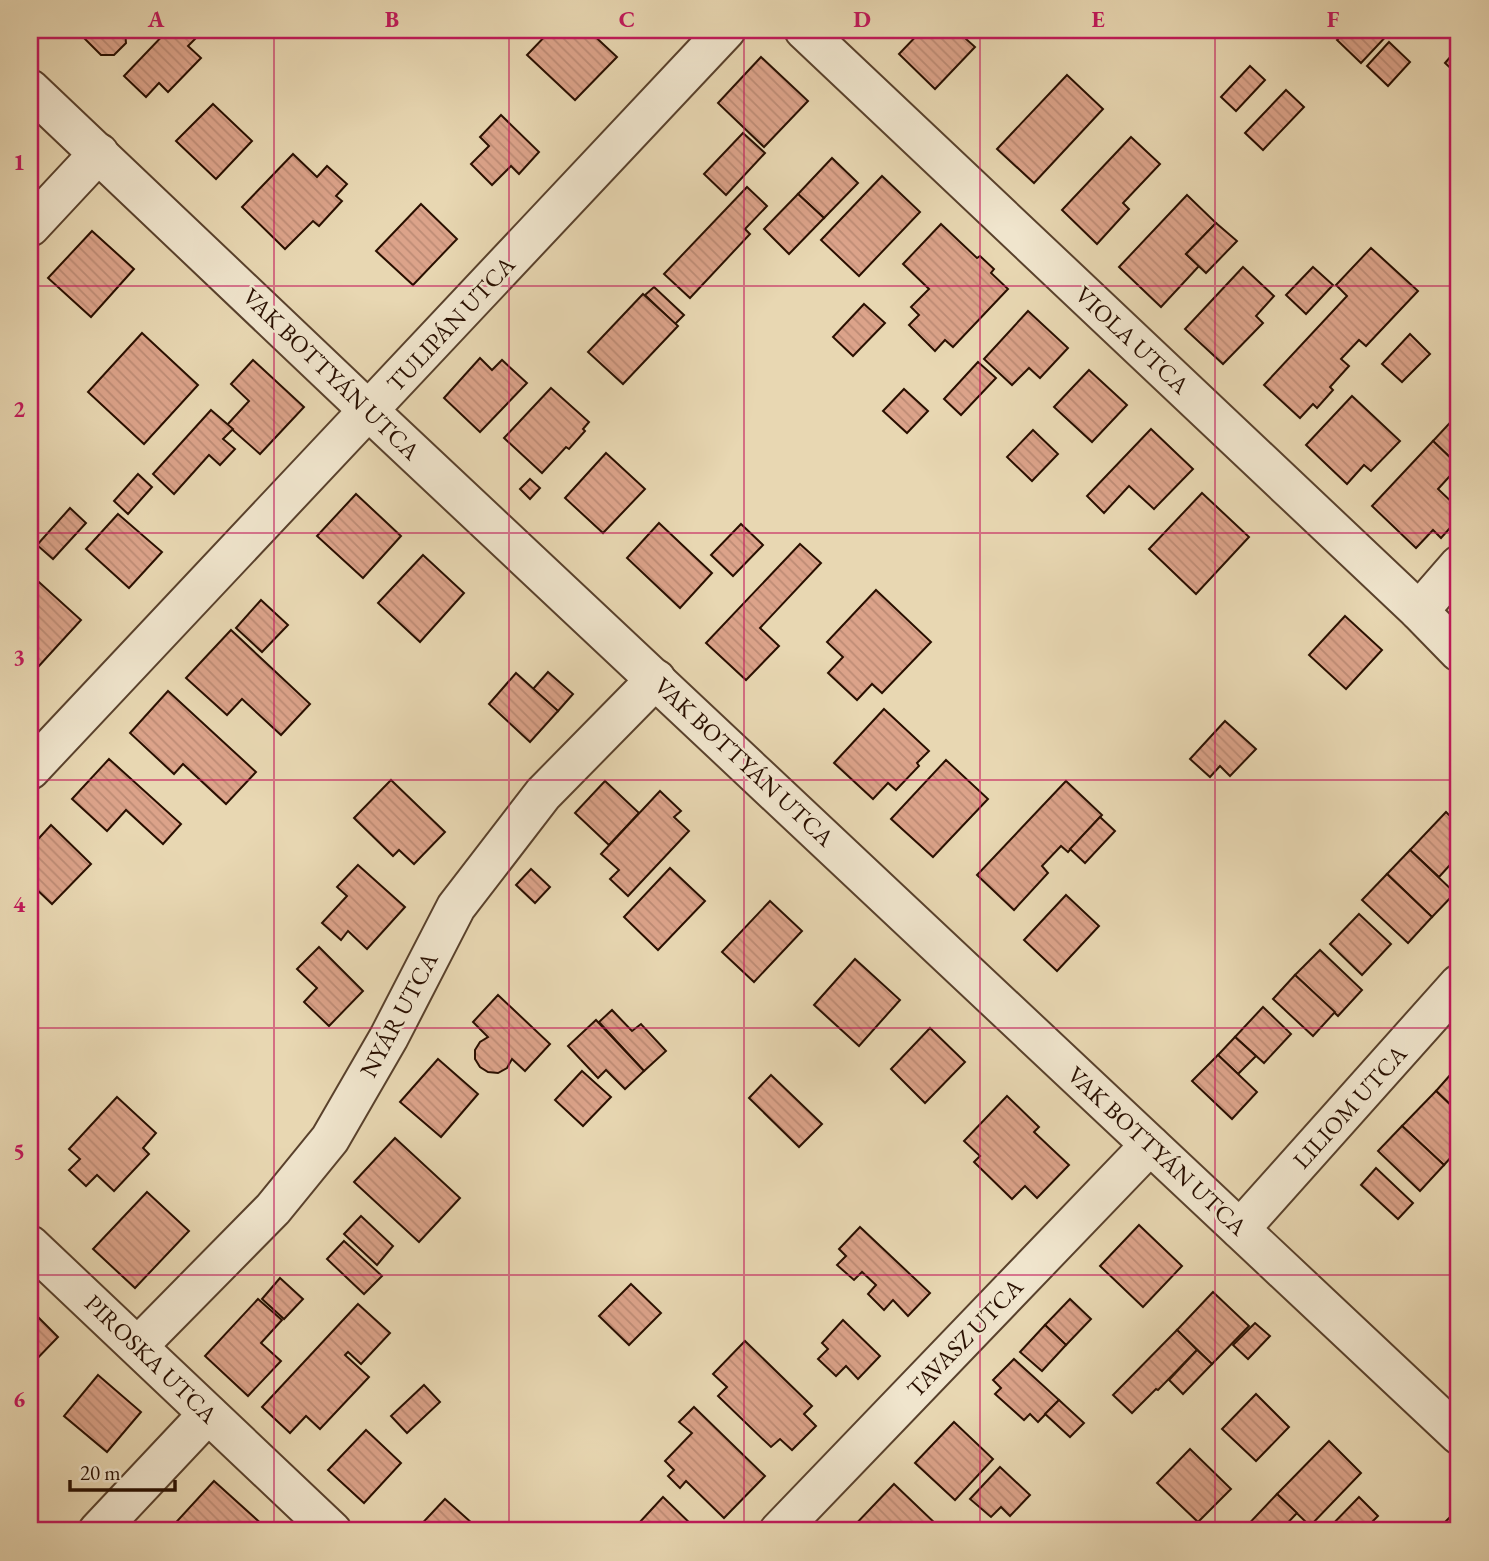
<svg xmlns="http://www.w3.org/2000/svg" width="1489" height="1561" viewBox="0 0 1489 1561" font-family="'EB Garamond',serif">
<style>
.building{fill:url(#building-back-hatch);stroke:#290f00;stroke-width:2}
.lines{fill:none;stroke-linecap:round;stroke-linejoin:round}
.minor-casing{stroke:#59412c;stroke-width:42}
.minor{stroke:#f0e5cd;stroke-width:38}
.grid{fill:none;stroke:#c2185b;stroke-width:2;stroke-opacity:0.55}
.labels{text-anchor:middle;stroke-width:5;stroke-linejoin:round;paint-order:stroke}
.street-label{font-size:24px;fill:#290f00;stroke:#f0e5cd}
.neatline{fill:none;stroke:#c2185b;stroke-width:2.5}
.grid-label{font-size:23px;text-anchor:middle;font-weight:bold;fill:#c2185b}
</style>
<defs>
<pattern id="building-back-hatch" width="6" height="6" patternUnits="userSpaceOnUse" patternTransform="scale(1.75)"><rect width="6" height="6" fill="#dca38a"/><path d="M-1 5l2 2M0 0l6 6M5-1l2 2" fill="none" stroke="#bd8b75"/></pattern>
</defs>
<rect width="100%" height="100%" fill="#e8d7b2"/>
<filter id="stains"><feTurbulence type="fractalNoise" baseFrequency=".00286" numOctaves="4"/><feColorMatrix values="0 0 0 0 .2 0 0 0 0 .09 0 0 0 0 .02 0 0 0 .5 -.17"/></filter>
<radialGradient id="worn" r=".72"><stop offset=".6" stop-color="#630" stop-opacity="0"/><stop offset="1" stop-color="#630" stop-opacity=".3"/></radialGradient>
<!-- building -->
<g class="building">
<polygon points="76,30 125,30 126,43 114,55 101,55"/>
<polygon points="168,30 204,30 188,46 201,58 168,92 159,83 146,97 124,76"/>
<polygon points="551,30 588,30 617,57 575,100 527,55"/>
<polygon points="922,30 956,30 975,47 935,89 899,54"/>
<polygon points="1347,30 1392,30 1361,63 1337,40"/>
<polygon points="1389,42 1410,62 1388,86 1367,66"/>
<polygon points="1459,47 1459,76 1445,63"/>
<polygon points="761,57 808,101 764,147 718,103"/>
<polygon points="1250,66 1265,80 1236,111 1221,97"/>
<polygon points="1067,75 1103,109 1034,183 997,149"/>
<polygon points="1286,90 1304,107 1263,150 1245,133"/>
<polygon points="213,104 252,141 216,179 176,141"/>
<polygon points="501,115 539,152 519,174 511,166 492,185 471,164 489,146 480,137"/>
<polygon points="743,133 765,153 726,195 704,174"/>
<polygon points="1131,137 1160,164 1123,203 1129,209 1097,244 1062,210"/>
<polygon points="293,154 317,177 327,166 347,184 336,196 342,201 319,226 313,221 285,249 242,207"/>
<polygon points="832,158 858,183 824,218 798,194"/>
<polygon points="882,176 920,212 859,276 821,240"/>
<polygon points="747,187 767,206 745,229 750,234 690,298 664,274"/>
<polygon points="798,194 824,218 789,254 764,229"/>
<polygon points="1187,195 1216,223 1186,254 1199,266 1161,307 1119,267"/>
<polygon points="421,204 457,239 413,285 376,251"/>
<polygon points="1216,223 1237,241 1206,273 1186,254"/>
<polygon points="941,224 977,258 980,256 994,269 991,273 1008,289 953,347 945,340 935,351 909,325 919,315 911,307 929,289 903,264"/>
<polygon points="92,231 134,269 91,317 48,278"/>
<polygon points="1371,248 1418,291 1366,346 1359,340 1341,359 1349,366 1330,387 1333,390 1317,408 1313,404 1300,418 1264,385 1347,296 1336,285"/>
<polygon points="1243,267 1274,296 1256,316 1263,323 1223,364 1185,329"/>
<polygon points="1313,267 1333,285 1306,314 1286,295"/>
<polygon points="654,287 684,315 675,324 645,295"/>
<polygon points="643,294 678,326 623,384 588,352"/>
<polygon points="864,304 885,323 853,356 833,337"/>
<polygon points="1028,311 1068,348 1040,378 1029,368 1012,385 984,359"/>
<polygon points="142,333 198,385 144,444 88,392"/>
<polygon points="1410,334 1430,354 1402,382 1382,364"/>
<polygon points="480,358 492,370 502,360 527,383 480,432 444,398"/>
<polygon points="253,360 304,407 260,454 227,425 249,401 231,384"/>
<polygon points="978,362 996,378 961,415 944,399"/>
<polygon points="1089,370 1127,405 1092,442 1054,407"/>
<polygon points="551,388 589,422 583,429 585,431 569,449 566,447 542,473 504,438"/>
<polygon points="904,389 928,411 907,433 883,411"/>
<polygon points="1352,396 1400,441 1371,471 1364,465 1347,484 1306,445"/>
<polygon points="211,410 233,429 223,439 235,449 220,465 209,455 174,494 153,474"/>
<polygon points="1459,413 1459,459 1456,463 1433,441"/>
<polygon points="1151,429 1193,469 1154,509 1129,486 1104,513 1087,496"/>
<polygon points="1033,430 1058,454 1032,481 1007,457"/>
<polygon points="1433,441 1459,466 1438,489 1459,509 1459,518 1441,538 1433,530 1416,548 1372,506"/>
<polygon points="606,453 645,489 603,533 565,498"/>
<polygon points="138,474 152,487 128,514 114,501"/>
<polygon points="530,479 540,488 530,499 520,489"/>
<polygon points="1202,493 1249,537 1196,594 1149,549"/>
<polygon points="356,494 401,536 363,578 317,536"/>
<polygon points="70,508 86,523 53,559 37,545"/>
<polygon points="118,514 162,552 129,588 86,549"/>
<polygon points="659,523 712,573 680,608 627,558"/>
<polygon points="741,524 763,545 733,576 711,555"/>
<polygon points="800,544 821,563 760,628 779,646 746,680 706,643"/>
<polygon points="423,555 464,593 420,642 378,603"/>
<polygon points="30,574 81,620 38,667 30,660"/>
<polygon points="876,590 931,642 882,693 872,684 857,700 828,673 843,657 827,642"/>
<polygon points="261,600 288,625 262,652 236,628"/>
<polygon points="1345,616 1382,650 1346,689 1309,655"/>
<polygon points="231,630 310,704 281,735 242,699 227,715 186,678"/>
<polygon points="548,672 573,694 558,711 533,689"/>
<polygon points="516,673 558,711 530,742 489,704"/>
<polygon points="168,691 256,772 226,804 183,764 174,774 130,733"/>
<polygon points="884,709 929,751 917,763 919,766 896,790 888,783 873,799 834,763"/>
<polygon points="1225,721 1256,749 1230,776 1220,766 1210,777 1190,759"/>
<polygon points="109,759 181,824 163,844 126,810 107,831 72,799"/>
<polygon points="946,760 988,799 933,857 891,819"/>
<polygon points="391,780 445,832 414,864 399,850 393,856 354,818"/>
<polygon points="605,781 639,813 609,845 575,813"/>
<polygon points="1066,781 1102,815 1068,852 1061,846 1042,866 1048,873 1014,910 977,875"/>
<polygon points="660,791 681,811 674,817 689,831 628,896 610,879 619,870 601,854"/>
<polygon points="1446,812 1459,825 1459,855 1439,877 1410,850"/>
<polygon points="1100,817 1115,831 1085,863 1070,849"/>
<polygon points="51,825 91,864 52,904 30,883 30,848"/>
<polygon points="1410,850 1455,893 1432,917 1387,874"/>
<polygon points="358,865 405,907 367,949 348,931 341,940 322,923 347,896 337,887"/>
<polygon points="670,868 705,901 658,950 624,917"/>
<polygon points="531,869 550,887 535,903 516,885"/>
<polygon points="1387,874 1432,917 1408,943 1362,900"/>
<polygon points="1066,895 1099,926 1057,971 1024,940"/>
<polygon points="770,901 802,931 754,982 722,952"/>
<polygon points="1359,914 1391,944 1362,975 1330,944"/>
<polygon points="319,947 363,991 329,1026 304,1002 317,988 297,969"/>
<polygon points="1320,950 1362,990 1338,1016 1295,975"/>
<polygon points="855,959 900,1000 859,1046 814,1005"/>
<polygon points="1295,975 1335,1012 1313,1036 1273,999"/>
<polygon points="498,995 550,1044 525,1071 512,1059 507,1068 498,1073 488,1072 480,1067 475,1059 475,1050 480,1042 488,1037 473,1022"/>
<polygon points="1263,1007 1291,1034 1264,1063 1235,1037"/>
<polygon points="612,1010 632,1031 641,1024 666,1051 644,1071 599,1022"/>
<polygon points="596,1020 644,1071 625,1089 606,1070 598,1078 568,1046"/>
<polygon points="930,1028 965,1062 925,1103 891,1069"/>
<polygon points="1235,1037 1256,1056 1238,1074 1218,1055"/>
<polygon points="1218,1055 1257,1092 1232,1119 1192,1081"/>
<polygon points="438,1059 478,1094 441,1137 400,1102"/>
<polygon points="1459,1065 1459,1113 1436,1091"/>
<polygon points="582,1071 611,1097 583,1126 555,1100"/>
<polygon points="771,1075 822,1124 799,1147 749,1098"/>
<polygon points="1436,1091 1459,1113 1459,1161 1453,1155 1444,1165 1402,1126"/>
<polygon points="1007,1096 1039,1127 1034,1132 1069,1165 1037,1198 1025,1186 1012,1199 974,1162 980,1156 964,1141"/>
<polygon points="117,1097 156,1133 143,1148 149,1154 114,1191 97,1175 86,1186 69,1170 80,1159 69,1149"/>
<polygon points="1402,1126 1444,1165 1420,1191 1378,1151"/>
<polygon points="395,1138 460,1198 419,1242 354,1182"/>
<polygon points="1376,1168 1413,1203 1398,1219 1361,1185"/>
<polygon points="147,1192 189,1231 135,1288 93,1249"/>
<polygon points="361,1216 393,1246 377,1265 344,1234"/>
<polygon points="1139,1225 1182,1266 1143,1307 1100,1266"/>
<polygon points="860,1227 930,1293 908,1316 893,1300 884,1310 868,1294 876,1285 862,1272 854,1280 837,1265 846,1256 839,1249"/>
<polygon points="344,1241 382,1276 364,1294 327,1259"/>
<polygon points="280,1278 303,1299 284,1319 262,1299"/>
<polygon points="631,1284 661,1313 629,1345 599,1316"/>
<polygon points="1213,1292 1249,1326 1212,1364 1177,1330"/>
<polygon points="258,1299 282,1320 261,1343 281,1361 248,1396 205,1356"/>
<polygon points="1070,1299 1091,1319 1066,1345 1045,1325"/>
<polygon points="358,1304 390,1333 361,1364 348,1352 345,1355 369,1377 320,1429 306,1416 290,1433 262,1407"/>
<polygon points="30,1309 58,1337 30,1366"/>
<polygon points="843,1320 880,1356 858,1379 846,1366 836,1376 818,1359 828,1349 822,1343"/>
<polygon points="1255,1323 1270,1336 1248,1359 1233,1345"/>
<polygon points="1045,1325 1066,1345 1042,1371 1020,1352"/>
<polygon points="1177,1330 1197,1350 1158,1390 1156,1389 1132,1413 1113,1395"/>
<polygon points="745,1341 812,1406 804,1414 816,1426 792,1450 780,1439 771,1447 718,1396 727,1387 713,1374"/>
<polygon points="1197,1350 1212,1364 1183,1394 1169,1380"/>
<polygon points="1014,1359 1059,1400 1038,1422 1030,1414 1024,1420 995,1394 1001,1388 993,1380"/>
<polygon points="98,1375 141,1412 107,1452 64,1416"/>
<polygon points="424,1385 440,1402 407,1433 391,1416"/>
<polygon points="1256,1394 1289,1427 1256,1461 1222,1429"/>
<polygon points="1059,1400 1084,1423 1070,1437 1045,1414"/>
<polygon points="694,1407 765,1476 724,1518 686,1481 680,1488 668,1476 674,1470 665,1461 692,1433 679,1422"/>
<polygon points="954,1422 993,1459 955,1500 915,1463"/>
<polygon points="366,1430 401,1463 364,1503 328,1470"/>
<polygon points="1329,1441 1361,1473 1310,1526 1277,1494"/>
<polygon points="1190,1449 1231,1489 1198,1522 1157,1483"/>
<polygon points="1000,1467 1030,1495 1010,1516 1001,1507 991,1517 970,1499"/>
<polygon points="214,1481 265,1527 261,1531 169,1530"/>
<polygon points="894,1484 940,1528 937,1531 856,1531 852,1528"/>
<polygon points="1277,1494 1297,1513 1280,1531 1242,1531"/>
<polygon points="663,1497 698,1531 648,1531 639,1523"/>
<polygon points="1359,1497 1378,1516 1363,1531 1326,1531"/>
<polygon points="445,1499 473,1524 466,1531 415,1531"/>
<polygon points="1451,1516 1459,1523 1459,1531 1436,1531"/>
</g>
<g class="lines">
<!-- minor casing -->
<g class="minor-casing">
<g id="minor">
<polyline points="804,30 1419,611 1459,652"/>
<polyline points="30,89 369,411 1459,1435"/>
<polyline points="30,227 99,153"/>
<polyline points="1419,611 1459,565"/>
<polyline points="30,770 726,30"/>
<polyline points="1240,1229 1459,984"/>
<polyline points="30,1245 332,1531"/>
<polyline points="138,1346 273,1209 330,1139 389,1037 456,907 543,794 656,679"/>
<polyline points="98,1531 208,1414"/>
<polyline points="779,1531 1150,1145"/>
</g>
</g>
<!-- minor -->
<use href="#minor" class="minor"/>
</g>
<!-- grid -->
<path class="grid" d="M274,30V1531M509,30V1531M744,30V1531M980,30V1531M1215,30V1531M30,286H1459M30,533H1459M30,780H1459M30,1028H1459M30,1275H1459"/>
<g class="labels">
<!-- street labels -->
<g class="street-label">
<text transform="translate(451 324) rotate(-47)" y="8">TULIPÁN UTCA</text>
<text transform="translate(1132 340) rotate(43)" y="8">VIOLA UTCA</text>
<text transform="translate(331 374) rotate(44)" y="8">VAK BOTTYÁN UTCA</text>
<text transform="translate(744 762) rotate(43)" y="8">VAK BOTTYÁN UTCA</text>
<text transform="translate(399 1015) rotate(-62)" y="8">NYÁR UTCA</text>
<text transform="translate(1350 1107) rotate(-48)" y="8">LILIOM UTCA</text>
<text transform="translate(1157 1151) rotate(43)" y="8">VAK BOTTYÁN UTCA</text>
<text transform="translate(965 1338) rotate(-46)" y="8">TAVASZ UTCA</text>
<text transform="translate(151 1359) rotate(44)" y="8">PIROSKA UTCA</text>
</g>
</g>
<!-- margin -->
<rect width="1489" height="1561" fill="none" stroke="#e8d7b2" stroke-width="77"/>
<!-- scale -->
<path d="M70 1480v10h105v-10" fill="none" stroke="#290f00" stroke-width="3.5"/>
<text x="80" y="1480" font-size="21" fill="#290f00" stroke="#f0e5cd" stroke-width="5" paint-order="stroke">20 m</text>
<rect x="38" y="38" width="1412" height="1484" class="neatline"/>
<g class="grid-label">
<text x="156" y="27">A</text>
<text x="392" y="27">B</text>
<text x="627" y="27">C</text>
<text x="862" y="27">D</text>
<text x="1098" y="27">E</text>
<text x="1333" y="27">F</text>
<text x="19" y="170">1</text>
<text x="19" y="417">2</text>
<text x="19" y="665">3</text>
<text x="19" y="912">4</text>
<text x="19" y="1159">5</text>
<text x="19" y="1407">6</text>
</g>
<rect width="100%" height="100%" filter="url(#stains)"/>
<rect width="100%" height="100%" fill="url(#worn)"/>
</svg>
